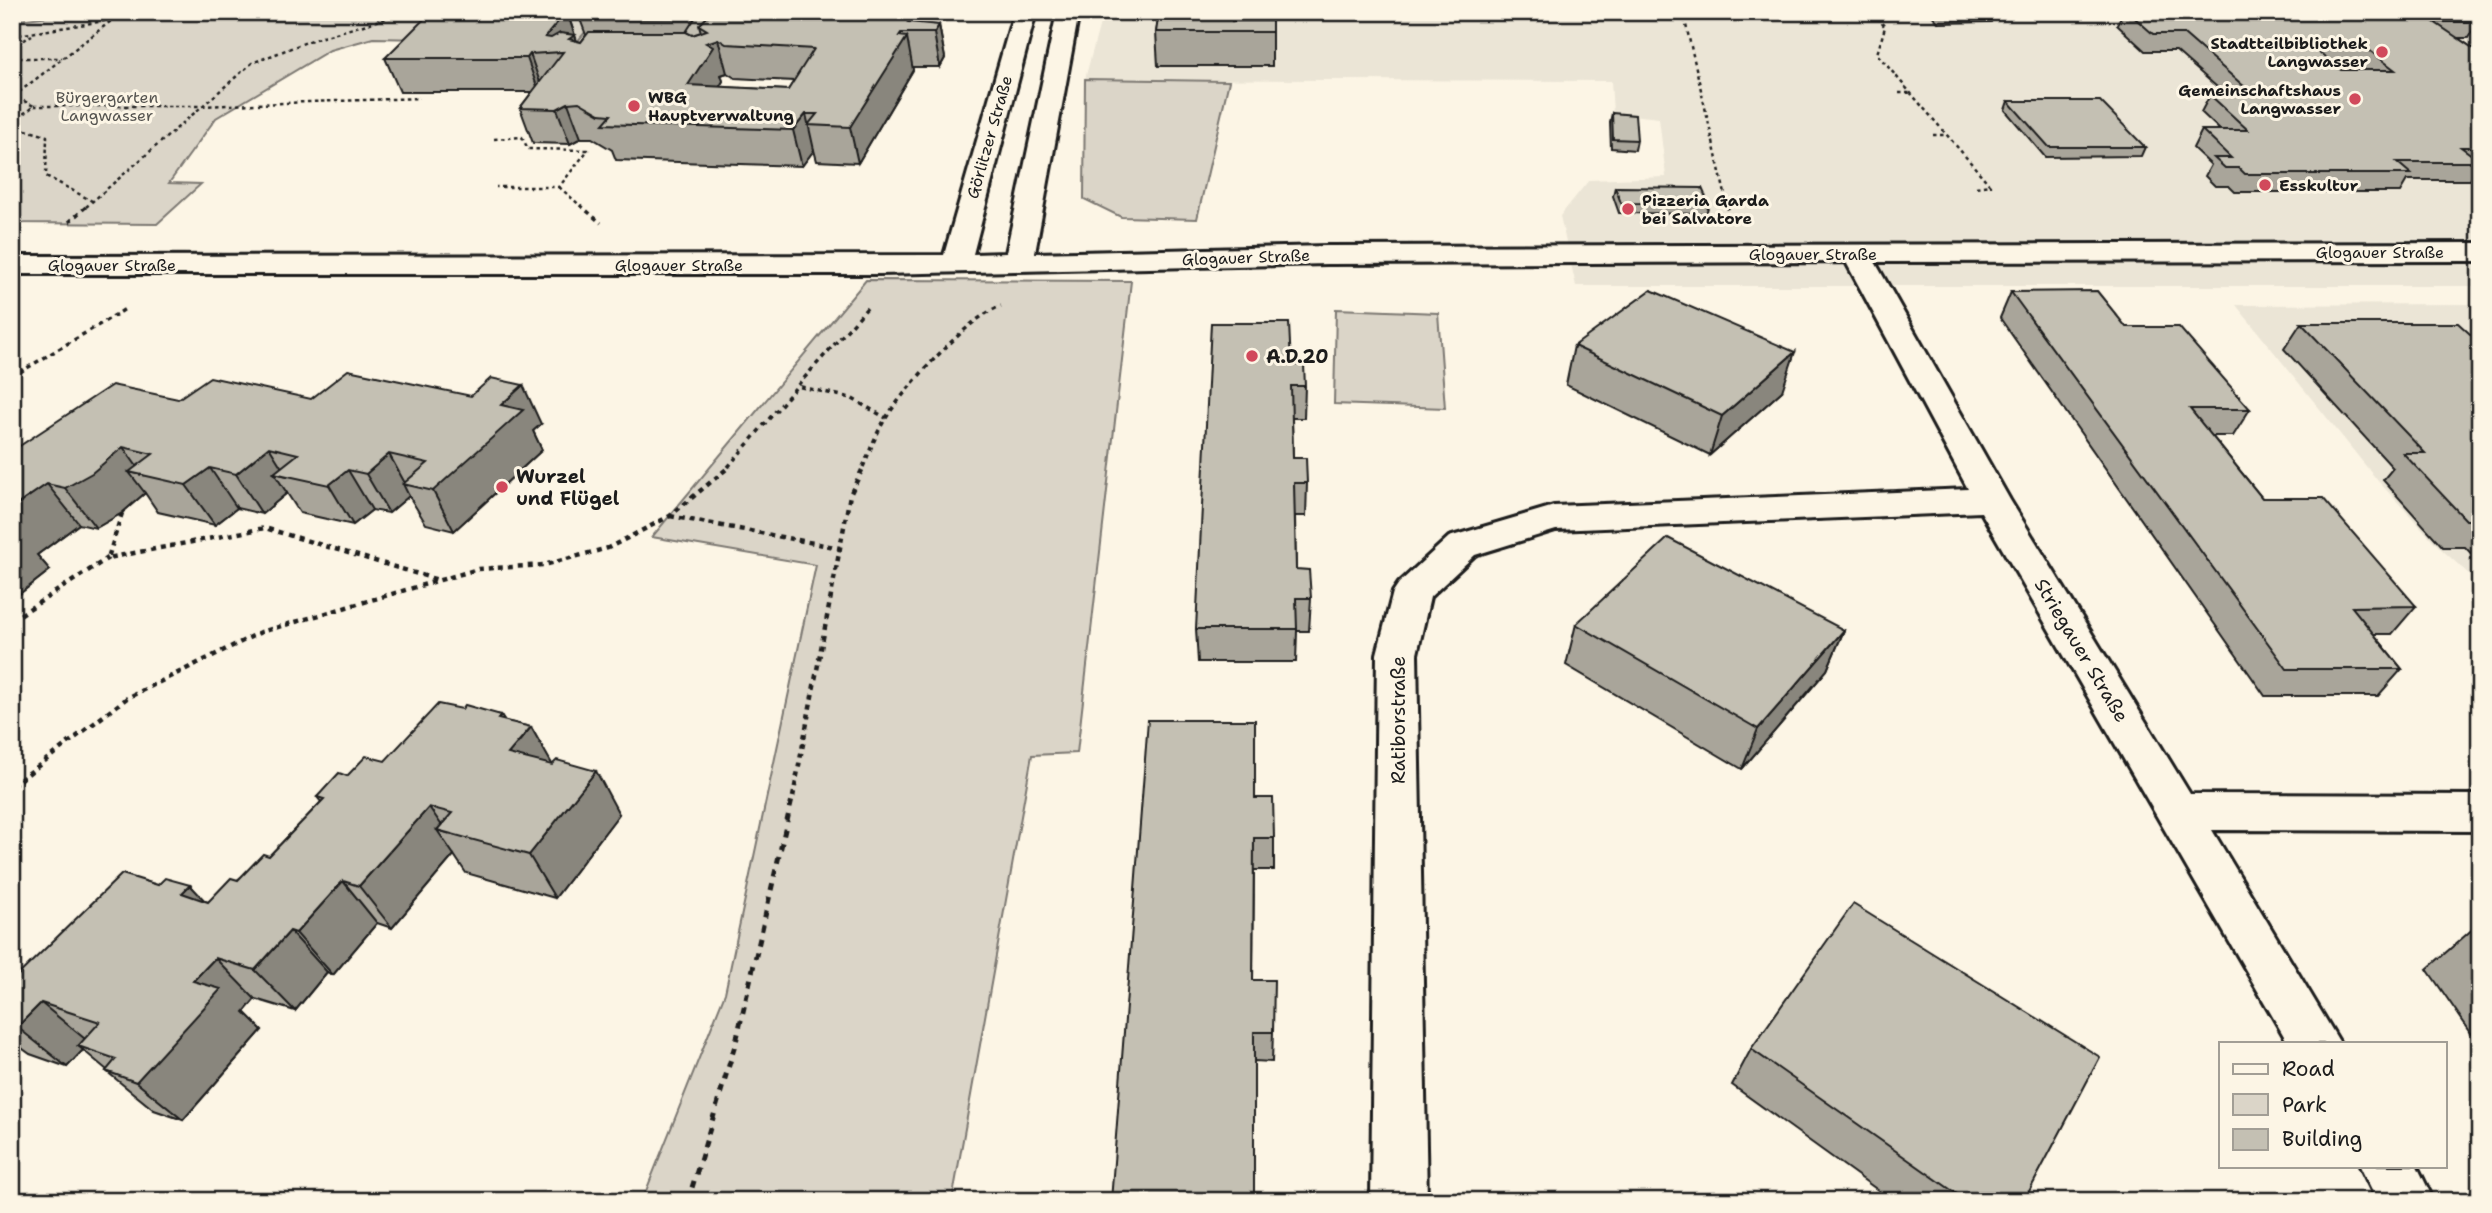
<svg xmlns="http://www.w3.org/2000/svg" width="2492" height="1213" viewBox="0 0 2492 1213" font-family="'Shantell Sans',sans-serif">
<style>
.built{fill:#ebe5d6}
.green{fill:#dbd5c8;stroke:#7c7872;stroke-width:2}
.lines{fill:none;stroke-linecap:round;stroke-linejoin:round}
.minor-casing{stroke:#1c1c1c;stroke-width:6}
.path-far3{stroke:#1c1c1c;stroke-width:2.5;stroke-dasharray:3.5 3.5;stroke-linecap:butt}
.path-far2{stroke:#1c1c1c;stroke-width:3.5;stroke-dasharray:4.5 4.5;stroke-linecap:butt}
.path-far1{stroke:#1c1c1c;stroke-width:4.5;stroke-dasharray:5 5;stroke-linecap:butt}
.path{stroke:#1c1c1c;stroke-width:5;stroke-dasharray:7 7;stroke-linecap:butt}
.minor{fill:#fcf5e5;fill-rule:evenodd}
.wall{fill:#a9a59a;stroke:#1c1c1c;stroke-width:2;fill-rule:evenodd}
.shaded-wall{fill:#89867d;stroke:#1c1c1c;stroke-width:2}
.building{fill:#c4c0b3;stroke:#1c1c1c;stroke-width:2;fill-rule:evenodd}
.poi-dot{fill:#d1495b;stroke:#fcf5e5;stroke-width:2.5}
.labels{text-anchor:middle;stroke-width:6;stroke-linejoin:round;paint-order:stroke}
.far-poi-label{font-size:16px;font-weight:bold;fill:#1c1c1c;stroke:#fcf5e5;text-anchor:start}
.far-park-label{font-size:16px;fill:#555450;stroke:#fcf5e5}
.far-street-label{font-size:16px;fill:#1c1c1c;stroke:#fcf5e5}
.poi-label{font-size:19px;font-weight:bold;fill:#1c1c1c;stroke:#fcf5e5;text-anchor:start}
.street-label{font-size:19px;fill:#1c1c1c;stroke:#fcf5e5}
</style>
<rect width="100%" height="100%" fill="#fcf5e5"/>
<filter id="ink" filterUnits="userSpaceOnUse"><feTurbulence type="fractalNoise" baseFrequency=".0143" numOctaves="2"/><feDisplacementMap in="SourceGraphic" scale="14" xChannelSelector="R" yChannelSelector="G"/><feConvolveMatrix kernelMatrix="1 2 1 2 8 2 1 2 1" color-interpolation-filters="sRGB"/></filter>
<g filter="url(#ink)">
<!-- built -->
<g class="built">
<polygon points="1103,12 2480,12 2480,286 1576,286 1560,216 1589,180 1666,177 1659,118 1613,113 1611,81 1085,79"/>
<polygon points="2480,304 2480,584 2440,548 2378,481 2236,305"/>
</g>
<!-- green -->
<g class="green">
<polygon points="77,12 602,12 577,42 373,38 330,50 216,118 169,183 201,184 157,224 12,223 12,21"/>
<polygon points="1085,79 1229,81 1197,219 1121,217 1084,199"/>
<polygon points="866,280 1131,281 1077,753 1032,755 952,1201 642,1201 725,993 816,565 652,537"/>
<polygon points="1336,309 1438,313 1445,408 1334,404"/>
</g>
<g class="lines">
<!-- minor casing -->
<g class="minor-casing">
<g id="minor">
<polygon points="1014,12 1036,12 973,254 1006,253 1057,12 1079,12 1035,253 1327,246 2480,243 2480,261 1875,262 2010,500 2190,794 2480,795 2480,831 2212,830 2340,1043 2288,1043 1981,512 1556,530 1475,555 1430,597 1417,654 1427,1201 1371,1201 1377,654 1393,592 1399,583 1449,537 1554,506 1968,489 1846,262 1327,264 880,274 12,274 12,256 944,255"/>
<polygon points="2360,1166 2417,1166 2434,1201 2377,1201"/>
</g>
</g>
<!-- path-far3 -->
<g class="path-far3">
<polyline points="1683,12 1728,207"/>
<polyline points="1873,12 1885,27 1877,54 1990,185 1975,187"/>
<polyline points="12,36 159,12"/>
<polyline points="12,48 32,35"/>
<polyline points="12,58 62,58"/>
<polyline points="1899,93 1910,93"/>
<polyline points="34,106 201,106 419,98"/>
<polyline points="12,122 34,106 14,96 111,21"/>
<polyline points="12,126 47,136 46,176 92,201"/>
<polyline points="1933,135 1944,135"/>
<polyline points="494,139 522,137 528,149 588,150 559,187 496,187"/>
<polyline points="559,187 582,207"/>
<polyline points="86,207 252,63 312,40 408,12"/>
</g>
<!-- path-far2 -->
<g class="path-far2">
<polyline points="580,205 601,223"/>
<polyline points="1727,205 1729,213"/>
<polyline points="69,222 88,205"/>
<polyline points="867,308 797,386 851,398 886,418"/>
<polyline points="12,377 127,308"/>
<polyline points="12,377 13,456"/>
<polyline points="728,467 797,386"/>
<path d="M863,467C870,451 876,433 886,418C905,388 969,316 1001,306"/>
</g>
<!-- path-far1 -->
<g class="path-far1">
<polyline points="122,513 108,558 265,528 438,580"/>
<polyline points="670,516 840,548"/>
<polyline points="12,620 108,558"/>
<polyline points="12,786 127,698 261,632 478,569 544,565 608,548 670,516 730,466"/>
<polyline points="793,797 850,495 864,466"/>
</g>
<!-- path -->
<polyline class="path" points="688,1201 736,1042 793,795"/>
<!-- minor -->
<use href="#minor" class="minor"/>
</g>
<!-- wall -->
<g class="wall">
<path d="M567,12L577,41L581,42L586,35L580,19L585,12L913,23L939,25L945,58L940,67H912L913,70L858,163L817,161L814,150L802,166L616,160L612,150L592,138H581L570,144L533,143L520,108L532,92H400L385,58ZM727,73L735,78L794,81L788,90L719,87L723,81L721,75Z"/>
<polygon points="1138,12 1233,12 1233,21 1272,21 1272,66 1158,66 1156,32 1159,16 1138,16"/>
<polygon points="1504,12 1571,12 1570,13"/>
<polygon points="1929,12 1995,12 1991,22 1939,23"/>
<path d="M2123,12H2463L2478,22L2468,38H2458L2480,53V165L2470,180H2407L2400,192H2235L2229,186H2215L2205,176L2211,165L2193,148L2202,130H2220L2201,112L2210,95H2226L2176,51H2145L2117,25ZM2334,64H2355L2363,70H2341Z"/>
<polygon points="2008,101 2145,147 2141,156 2045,157 2005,110"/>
<polygon points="1612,113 1637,140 1635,150 1611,148 1610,122"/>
<polygon points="1615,187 1709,204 1706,214 1619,213 1613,196"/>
<polygon points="2011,292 2126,327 2250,409 2233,436 2212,436 2262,498 2416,606 2392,634 2374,634 2402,669 2378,696 2265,696 2000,318"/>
<polygon points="2301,323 2480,343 2480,563 2465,547 2443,547 2383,480 2393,468 2284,349"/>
<polygon points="1574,346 1782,391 1710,455 1566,385"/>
<polygon points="1291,365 1305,386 1304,418 1292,418 1293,458 1307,483 1306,516 1295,516 1296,569 1311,598 1309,631 1297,631 1296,662 1198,662 1196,629"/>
<polygon points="178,399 311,399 541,424 533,431 542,450 454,531 426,524 409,496 389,513 372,510 353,525 300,513 287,493 262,514 237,508 215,525 158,512 145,493 122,513 96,528 79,524 37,555 50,570 17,596 12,595 12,451"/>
<polygon points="1576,624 1844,630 1827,670 1742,769 1566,665"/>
<polygon points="462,709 501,715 505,721 531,727 552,765 619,814 555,898 466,873 454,855 392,928 377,923 333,975 327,972 295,1011 255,999 244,1012 262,1030 183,1120 154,1110 106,1071 107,1070 83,1050 67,1067 30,1054 12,1041 12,981 158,885 190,885 204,901 208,902 269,856 321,802 317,797 347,776 385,761"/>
<polygon points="1255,798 1274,838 1274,870 1254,870 1253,980 1273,1032 1272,1062 1254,1061 1111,1201"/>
<polygon points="2475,927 2480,927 2480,1046 2427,969"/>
<polygon points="1751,1049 2024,1201 1893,1201 1732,1085"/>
</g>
<!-- shaded-wall -->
<g class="shaded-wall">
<polygon points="566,12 567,12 586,69 545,37"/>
<polygon points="939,25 945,58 940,67 934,33"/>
<polygon points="901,33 902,44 907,37 913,70 858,163 850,127"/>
<polygon points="718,39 727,73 721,75 723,81 699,120 688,85 706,43"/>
<polygon points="530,54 542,88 539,92 527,58"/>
<polygon points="568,103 581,138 570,144 557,109"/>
<polygon points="806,114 814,150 802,166 793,130"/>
<polygon points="1795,352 1782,391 1710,455 1722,416"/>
<polygon points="523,385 541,424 533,431 542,450 454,531 433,491 501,405"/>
<polygon points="123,447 143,475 129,472 145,493 122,513 96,528 65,488"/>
<polygon points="269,447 287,476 274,473 287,493 262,514 236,474"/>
<polygon points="389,454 406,485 403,484 409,496 389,513 366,474"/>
<polygon points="210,468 237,508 215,525 186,485"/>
<polygon points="348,470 372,510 353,525 329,485"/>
<polygon points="47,484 79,524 37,555 50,570 17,596 12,591 12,508"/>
<polygon points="1844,630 1827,670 1742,769 1758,729"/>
<polygon points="501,715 518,743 531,727 556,771 508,754 498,719"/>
<polygon points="596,771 619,814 555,898 529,855"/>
<polygon points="429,807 447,833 437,830 454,855 392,928 359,886"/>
<polygon points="343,881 377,923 333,975 296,933"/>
<polygon points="190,885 230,927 182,893"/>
<polygon points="290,931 327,972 295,1011 255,970"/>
<polygon points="215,958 255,999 244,1012 262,1030 183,1120 136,1082 193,981"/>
<polygon points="41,1003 90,1043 78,1046 83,1050 67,1067 17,1027"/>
</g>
<!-- building -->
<g class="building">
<path d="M431,12H566L545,37L551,38L560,33L575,35L569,39L581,42L589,32H687L692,35L707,30L699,25L710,14H719L721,12H790L912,16L908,22L939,25L934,33H901L899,36L907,37L850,127L808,125L817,114H806L793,130L603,124L611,115L600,114L579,102L568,103L557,109L520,108L563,52L530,54L527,58H385ZM718,39L726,44L814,49L788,90L688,85L713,47L706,43Z"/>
<polygon points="585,12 721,12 719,14 710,14 699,25 701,32 692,35 686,32 695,18 580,19"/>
<polygon points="1159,12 1232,12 1232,21 1272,21 1272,32 1156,32"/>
<path d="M2128,12H2463L2478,22H2434L2480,53V147H2461L2480,161V162H2397L2411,174H2245L2239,168H2225L2214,158H2231L2202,130H2248L2210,95H2254L2184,34H2153ZM2313,47H2365L2395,70H2341Z"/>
<polygon points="2008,101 2100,101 2145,147 2049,147"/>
<polygon points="1612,113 1635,115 1637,140 1613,139"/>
<polygon points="1615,187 1702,188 1709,204 1621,203"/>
<polygon points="1651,290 1795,352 1722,416 1574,346"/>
<polygon points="2097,291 2126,327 2179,327 2250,409 2190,409 2262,498 2323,498 2416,606 2352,607 2402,669 2287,669 2011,292"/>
<polygon points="1211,323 1289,323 1291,365 1304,365 1305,386 1291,386 1293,458 1306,458 1307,483 1294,483 1296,569 1309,570 1311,598 1296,598 1297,629 1196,629"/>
<polygon points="2301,323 2458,323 2480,343 2480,520 2466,520 2403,453 2425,453"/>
<polygon points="348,370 471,396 491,378 523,385 501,405 523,410 433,491 403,484 428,463 389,454 366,474 348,470 329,485 274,473 298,454 269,447 236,474 210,468 186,485 129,472 153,454 123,447 92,473 65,488 47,484 12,508 12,451 112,385 178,399 210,377 311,399"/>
<polygon points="1668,538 1844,630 1758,729 1576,624"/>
<polygon points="438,704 462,709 465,705 501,715 498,719 531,727 508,754 552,765 557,760 596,771 529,855 437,830 452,813 429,807 359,886 343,881 296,933 290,931 255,970 215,958 193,981 221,989 136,1082 106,1071 116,1059 78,1046 100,1022 41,1003 17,1027 12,1026 12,981 122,874 158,885 165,878 190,885 182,893 208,902 231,878 238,880 263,854 269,856 324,799 317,797 339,773 347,776 366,756 385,761"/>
<polygon points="1148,720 1255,720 1255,798 1273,798 1274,838 1254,838 1253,980 1274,980 1273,1032 1254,1032 1254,1201 1111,1201"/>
<polygon points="1853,904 2100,1057 2024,1201 1967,1201 1751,1049"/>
</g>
</g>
<!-- markers -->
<g class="poi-dot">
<circle cx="2382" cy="52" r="7"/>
<circle cx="2355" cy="99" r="7"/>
<circle cx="634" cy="106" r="7"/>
<circle cx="2265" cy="185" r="7"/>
<circle cx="1628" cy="209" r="7"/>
<circle cx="1252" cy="356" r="7"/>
<circle cx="502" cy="487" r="7"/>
</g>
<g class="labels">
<!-- far-poi labels -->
<g class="far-poi-label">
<text x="2368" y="49" text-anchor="end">Stadtteilbibliothek<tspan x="2368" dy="18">Langwasser</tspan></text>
<text x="2341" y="96" text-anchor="end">Gemeinschaftshaus<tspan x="2341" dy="18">Langwasser</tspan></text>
<text x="648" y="103">WBG<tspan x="648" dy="18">Hauptverwaltung</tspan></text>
<text x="2279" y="191">Esskultur</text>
<text x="1642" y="206">Pizzeria Garda<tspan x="1642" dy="18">bei Salvatore</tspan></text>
</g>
<!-- far-park labels -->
<g class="far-park-label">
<text x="107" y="103">Bürgergarten<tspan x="107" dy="18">Langwasser</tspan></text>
</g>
<!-- far-street labels -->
<g class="far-street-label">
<text transform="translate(989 137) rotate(-74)" y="6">Görlitzer Straße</text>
<text x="2380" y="258">Glogauer Straße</text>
<text x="1813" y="260">Glogauer Straße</text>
<text transform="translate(1246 257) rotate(-2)" y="6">Glogauer Straße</text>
<text x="112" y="271">Glogauer Straße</text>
<text x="679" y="271">Glogauer Straße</text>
</g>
<!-- poi labels -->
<g class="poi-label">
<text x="1266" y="363">A.D.20</text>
<text x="516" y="483">Wurzel<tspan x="516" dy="22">und Flügel</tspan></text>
</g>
<!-- street labels -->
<g class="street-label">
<text transform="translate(2082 650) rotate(59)" y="7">Striegauer Straße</text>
<text transform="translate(1398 720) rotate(-90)" y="7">Ratiborstraße</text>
</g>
</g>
<!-- margin -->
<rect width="2492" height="1213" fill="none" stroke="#fcf5e5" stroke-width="42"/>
<rect x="21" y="21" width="2450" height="1171" fill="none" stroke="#1c1c1c" stroke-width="2.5" filter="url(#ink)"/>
<!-- legend -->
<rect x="2219" y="1042" width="228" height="126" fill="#fcf5e5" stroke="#a29e95" stroke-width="2"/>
<rect x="2233" y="1064" width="35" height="10" fill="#fcf5e5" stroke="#a29e95" stroke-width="2"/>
<text x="2282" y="1076" font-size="21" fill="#1c1c1c">Road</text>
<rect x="2233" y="1094" width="35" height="21" fill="#dbd5c8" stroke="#a29e95" stroke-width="2"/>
<text x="2282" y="1112" font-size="21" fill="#1c1c1c">Park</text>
<rect x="2233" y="1129" width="35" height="21" fill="#c4c0b3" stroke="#a29e95" stroke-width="2"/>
<text x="2282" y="1146" font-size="21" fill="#1c1c1c">Building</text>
</svg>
